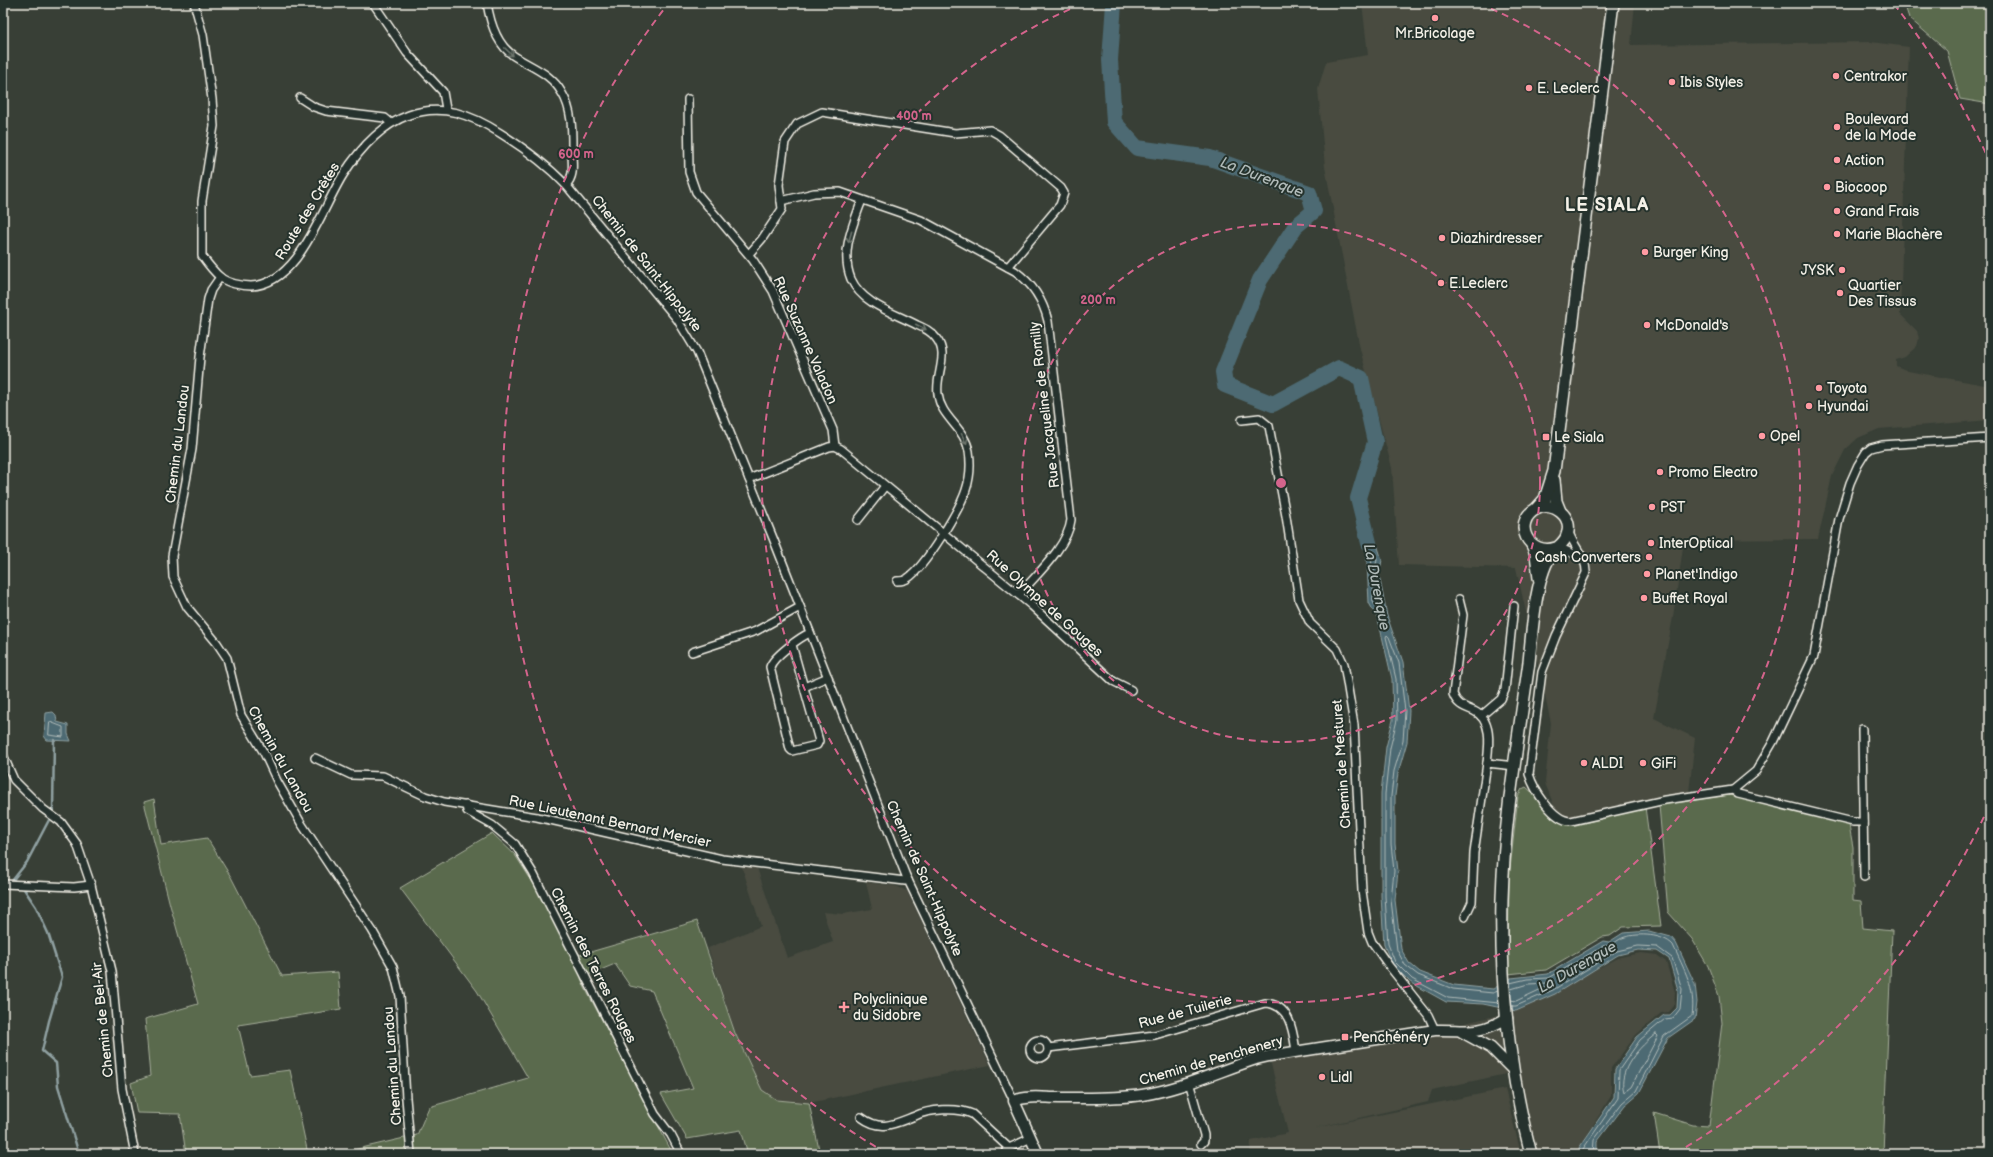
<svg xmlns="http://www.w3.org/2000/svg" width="1993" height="1157" viewBox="0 0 1993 1157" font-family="'Balsamiq Sans',sans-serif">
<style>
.built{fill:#484b40}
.green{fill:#5a6b4e;stroke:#a7ae9b}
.water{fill:#4d6b73;stroke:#90a1a2}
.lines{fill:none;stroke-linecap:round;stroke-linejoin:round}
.shore{stroke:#b1bbb9;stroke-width:1}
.stream{stroke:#90a1a2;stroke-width:2.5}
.river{stroke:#4d6b73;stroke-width:16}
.street-casing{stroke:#f4f1e8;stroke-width:10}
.secondary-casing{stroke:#f4f1e8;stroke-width:13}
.primary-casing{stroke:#f4f1e8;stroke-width:14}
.street{stroke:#26332d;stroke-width:7}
.secondary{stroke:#26332d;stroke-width:10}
.primary{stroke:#26332d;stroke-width:11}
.oneway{stroke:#6e766e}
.ring{fill:none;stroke:#d4648c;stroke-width:2;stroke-dasharray:7 5}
.poi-dot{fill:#ff9aa2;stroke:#26332d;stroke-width:1.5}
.labels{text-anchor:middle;stroke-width:4;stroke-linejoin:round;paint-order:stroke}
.poi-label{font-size:14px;fill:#f4f1e8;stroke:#26332d;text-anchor:start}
.street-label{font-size:14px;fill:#f4f1e8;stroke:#26332d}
.water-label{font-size:15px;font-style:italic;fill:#b1bbb9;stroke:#26332d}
.district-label{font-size:18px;font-weight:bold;letter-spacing:1px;fill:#f4f1e8;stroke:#26332d}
.centre{fill:#d4648c;stroke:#26332d;stroke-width:2}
.ring-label{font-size:12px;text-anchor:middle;font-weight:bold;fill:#d4648c;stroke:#26332d;stroke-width:4;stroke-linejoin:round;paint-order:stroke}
</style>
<rect width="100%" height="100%" fill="#383f36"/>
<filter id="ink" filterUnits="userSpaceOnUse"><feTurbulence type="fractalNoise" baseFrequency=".025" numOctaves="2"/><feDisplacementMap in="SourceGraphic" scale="8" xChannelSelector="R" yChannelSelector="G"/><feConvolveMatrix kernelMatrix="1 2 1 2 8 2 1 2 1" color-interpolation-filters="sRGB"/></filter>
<g filter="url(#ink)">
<!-- built -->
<g class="built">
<polygon points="1362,3 1635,3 1631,45 1871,42 1909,47 1900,314 1917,331 1919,339 1917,346 1905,357 1896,360 1896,366 1908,371 1990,386 1990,420 1879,429 1858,438 1845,450 1832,476 1818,539 1684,540 1673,617 1654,718 1695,738 1689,793 1604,809 1571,817 1562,816 1556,811 1545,783 1551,723 1516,568 1399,565 1392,468 1360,349 1325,167 1318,89 1326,62 1368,55"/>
<polygon points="742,867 757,868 787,958 833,942 823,912 843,914 872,909 866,882 896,886 907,891 990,1065 809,1103 777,1100 769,1096 762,1090 757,1082 735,1033 708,948 761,926"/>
<polygon points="1641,953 1657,955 1666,962 1675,992 1674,1006 1669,1012 1661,1013 1636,1035 1611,1068 1611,1096 1579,1148 1537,1152 1515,1072 1432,1090 1428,1102 1315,1128 1505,1089 1521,1154 1250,1154 1251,1141 1288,1133 1269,1056 1435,1030 1516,1011 1620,957"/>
</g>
<!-- green -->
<g class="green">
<polygon points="1904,3 1990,3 1990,104 1960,99 1947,51 1909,18"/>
<polygon points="1526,787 1535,795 1552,818 1563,824 1576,825 1645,807 1661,926 1623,927 1610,936 1602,937 1546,970 1508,974 1509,878 1518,796 1522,789"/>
<polygon points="1729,795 1849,825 1853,847 1853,900 1861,901 1863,928 1892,931 1883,1154 1660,1154 1654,1113 1693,1125 1709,1126 1722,1023 1719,996 1708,966 1692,939 1668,912 1659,805"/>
<polygon points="154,799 161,845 207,838 231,877 282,976 338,972 341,1009 238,1025 250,1075 290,1070 308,1154 186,1154 180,1114 137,1113 131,1083 150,1076 145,1019 198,1004 170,905 144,802"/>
<polygon points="492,833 515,855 580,955 697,921 735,1033 762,1090 777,1100 809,1103 820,1154 748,1154 741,1130 687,1139 661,1094 693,1088 652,991 630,986 615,964 581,978 585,988 673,1154 336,1154 417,1135 429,1107 528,1078 477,991 400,888"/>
</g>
<!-- water -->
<g class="water">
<polygon points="1361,518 1376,541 1382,560 1379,575 1387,616 1403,662 1409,711 1407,742 1398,773 1395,796 1395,844 1398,871 1395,900 1401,949 1409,963 1420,972 1454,985 1493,989 1511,978 1548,974 1603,941 1609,942 1623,933 1649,931 1671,937 1676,943 1695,984 1697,1002 1695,1019 1668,1038 1639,1093 1625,1105 1597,1142 1597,1154 1580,1154 1579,1148 1614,1097 1615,1069 1637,1037 1664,1015 1670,1015 1677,1008 1678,990 1669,959 1657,951 1638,950 1618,955 1555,994 1516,1011 1483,1004 1446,1002 1410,982 1392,964 1384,945 1381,896 1381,793 1386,747 1393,720 1392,679 1378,619 1369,603 1366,543"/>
<polygon points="53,712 56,715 57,722 68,725 68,734 71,741 47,740 44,736 46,713"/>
</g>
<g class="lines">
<!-- shore -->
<g class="shore">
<polygon points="1373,550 1377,560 1374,572 1372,570 1371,552"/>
<polygon points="1374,581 1377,582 1381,609 1380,612 1373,602"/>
<polygon points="50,722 63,727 63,737 49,735"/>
<path d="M1510,983L1527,979L1549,978L1603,946C1615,946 1615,940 1625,937C1639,933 1663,934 1673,945C1684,970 1696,988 1692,1016L1664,1036L1636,1091L1622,1103L1594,1140L1593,1154"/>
<polyline points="1511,989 1528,984 1548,983 1550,985 1516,1001 1511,1000"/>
<polyline points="1498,991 1493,993 1453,989 1418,975 1405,965 1397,950 1391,900 1394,871 1391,844 1391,796 1394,771 1403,741 1405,711 1399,663 1389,637 1387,635 1386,637 1396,679 1397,720 1390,748 1385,794 1385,896 1388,944 1395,962 1412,979 1448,998 1499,1003"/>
<polyline points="1512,1006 1516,1006 1553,990 1617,951 1638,946 1657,947 1672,958 1682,989 1680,1009 1673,1018 1665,1019 1640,1040 1619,1070 1618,1098 1583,1149 1583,1154"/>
<path d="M1656,1034L1658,1036L1631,1087L1624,1092C1617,1070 1640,1046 1656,1034Z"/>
</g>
<!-- stream -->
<g class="stream">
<polyline points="53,811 54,740"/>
<polyline points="12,881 27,862 50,818"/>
<polyline points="24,889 36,907 48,933 62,977 49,1021 42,1051 56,1063 58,1086 79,1154"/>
</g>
<!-- river -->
<polyline class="river" points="1114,3 1110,60 1114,122 1137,148 1210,158 1309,193 1314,211 1295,227 1260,280 1223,372 1225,385 1273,404 1339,368 1361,378 1375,442 1358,498 1369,543"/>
<!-- street casing -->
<g class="street-casing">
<g id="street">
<path d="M194,3L203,35L212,99L214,126L202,201V256C207,263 213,271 220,277C227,283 241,286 251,286C299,284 321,210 343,175C359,150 381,125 409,115C442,103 472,115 500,133C524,148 546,164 566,185L677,319L697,352L773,538L906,876L1014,1101"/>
<polyline points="373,3 407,53 443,92 446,109"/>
<path d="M487,3C490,22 497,45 514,56C532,68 551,73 562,93C573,111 572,133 572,153C572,164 575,176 566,185"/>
<polyline points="300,98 314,107 326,111 385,118 391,123"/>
<polyline points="688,99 689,172 696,192 753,260 773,291 833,430 835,446"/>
<path d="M862,200C853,225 840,252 851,279C862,304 894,313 917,325C924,328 931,331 936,338C950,355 935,374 938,394C940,417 965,428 969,451C971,464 970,478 966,490C960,509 925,567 908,578C905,581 901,581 897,581"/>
<path d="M781,201L814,193L840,192L921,220L1015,271C1033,284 1043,300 1048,321L1071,520C1068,546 1036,575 1019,595"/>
<polyline points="749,254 762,239 782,209 779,185 785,142 797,124 822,112 955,133 990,130 999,135 1061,188 1064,193 1060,205 1008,267"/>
<polyline points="220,277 211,290 208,299 200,357 192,449 172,556 173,577 187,607 217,643 227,658 241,715 264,753 277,781 301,823 372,930 393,967 400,996 406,1098 411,1154"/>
<polyline points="1242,420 1259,418 1269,426 1286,516 1299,600 1310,623 1337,649 1344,664 1354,725 1362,891 1368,932 1372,942 1389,966 1428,1015 1435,1030"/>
<polyline points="749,479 829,447 835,446 841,449 1032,606 1113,681 1131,690"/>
<polyline points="858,520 885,486"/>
<path d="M1569,532C1573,546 1587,558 1586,573L1556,636L1542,672L1529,774C1534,790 1553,821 1571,821L1665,800L1733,790L1756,771L1773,742L1814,656L1839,519L1850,483L1858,465L1866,452L1871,448L1882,445L1990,438"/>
<polyline points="1558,547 1581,557"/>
<path d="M1459,599L1463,615L1453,694C1457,705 1464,707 1474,711C1493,720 1489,746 1487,763"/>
<path d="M792,645L819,741L817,745L792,751L790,749L770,667C773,657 800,637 810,633"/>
<polyline points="692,652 756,631 800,607"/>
<polyline points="804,687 828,677"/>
<polyline points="1481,716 1501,699 1505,690 1514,606"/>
<polyline points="1862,729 1864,877"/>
<polyline points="3,755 14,780 43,809 61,822 77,844 91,885 112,971 122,1089 135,1154"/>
<polyline points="315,758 351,775 383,776 425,796 444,802 537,817 722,859 905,881 908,880"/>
<polyline points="1733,790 1738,794 1853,822 1863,822"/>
<polyline points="466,805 467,811 492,825 515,844 533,873 655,1114 671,1135 681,1154"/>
<polyline points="3,884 74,887 91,885"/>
<polyline points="1465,917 1472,902 1474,853 1487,763 1515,766"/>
<circle cx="1039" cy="1049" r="9"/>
<path d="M1048,1048L1155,1035L1265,1003C1290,1004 1293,1031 1296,1051"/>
<polyline points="1189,1082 1204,1135 1204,1141 1201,1144"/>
<path d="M861,1117C881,1132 894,1124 915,1116C929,1109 958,1107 972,1114L1009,1148"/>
<polyline points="1005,1154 1009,1148 1031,1138"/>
</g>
</g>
<!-- secondary casing -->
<g class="secondary-casing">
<g id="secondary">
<polyline points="1462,1032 1491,1048 1513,1070"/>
<path d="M1038,1154L1014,1101C1028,1095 1044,1098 1059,1098C1087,1098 1115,1099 1142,1095C1181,1089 1219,1071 1256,1059L1269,1056L1435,1030C1467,1029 1477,1036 1507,1018"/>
</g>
</g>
<!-- primary casing -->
<g class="primary-casing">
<g id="primary">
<polyline points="1554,480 1556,501 1560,511"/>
<polyline points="1537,508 1545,499 1554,471 1613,3"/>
<polyline points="1532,545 1536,554 1539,578"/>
<path d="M1531,1154C1509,1071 1500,985 1502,899C1504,820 1518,741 1529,662C1532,634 1535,574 1553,552C1558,546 1565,543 1567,535C1574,517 1553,500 1536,509C1511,523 1529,557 1556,548"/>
</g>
</g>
<!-- street -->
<use href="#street" class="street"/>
<!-- secondary -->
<use href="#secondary" class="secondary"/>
<!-- primary -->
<use href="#primary" class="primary"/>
</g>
<!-- one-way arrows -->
<defs><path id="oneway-shaft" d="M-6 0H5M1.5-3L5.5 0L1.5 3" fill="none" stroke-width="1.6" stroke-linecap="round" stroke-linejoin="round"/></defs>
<g class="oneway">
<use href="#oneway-shaft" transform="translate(509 52) rotate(44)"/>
<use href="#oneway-shaft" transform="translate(850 237) rotate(106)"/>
<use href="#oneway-shaft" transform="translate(921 327) rotate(27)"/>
<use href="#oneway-shaft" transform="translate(964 439) rotate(64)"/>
</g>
</g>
<!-- distance rings -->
<g class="ring">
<circle cx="1281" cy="483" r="259"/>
<path d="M1480 4A519 519 0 1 1 1082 4"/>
<path d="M1989 806A778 778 0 0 1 1676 1153M886 1153A778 778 0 0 1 668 4M1894 4A778 778 0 0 1 1989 160"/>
</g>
<!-- markers -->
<g class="poi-dot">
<circle cx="1435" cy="18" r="4"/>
<circle cx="1836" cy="76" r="4"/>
<circle cx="1672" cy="82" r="4"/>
<circle cx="1529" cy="88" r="4"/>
<circle cx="1837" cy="127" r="4"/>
<circle cx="1837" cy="160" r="4"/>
<circle cx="1827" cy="187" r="4"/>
<circle cx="1837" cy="211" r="4"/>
<circle cx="1837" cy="234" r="4"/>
<circle cx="1442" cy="238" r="4"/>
<circle cx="1645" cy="252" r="4"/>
<circle cx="1842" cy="270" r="4"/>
<circle cx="1441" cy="283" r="4"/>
<circle cx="1840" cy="293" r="4"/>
<circle cx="1647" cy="325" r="4"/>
<circle cx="1819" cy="388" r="4"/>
<circle cx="1809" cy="406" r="4"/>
<circle cx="1762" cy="436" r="4"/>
<rect x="1542" y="433" width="8" height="8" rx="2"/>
<circle cx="1660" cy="472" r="4"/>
<circle cx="1652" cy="507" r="4"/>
<circle cx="1651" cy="543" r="4"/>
<circle cx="1649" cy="557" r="4"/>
<circle cx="1647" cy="574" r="4"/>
<circle cx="1644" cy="598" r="4"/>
<circle cx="1584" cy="763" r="4"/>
<circle cx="1643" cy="763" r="4"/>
<path d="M842 1001h4v4h4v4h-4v4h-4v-4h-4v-4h4z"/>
<rect x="1341" y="1033" width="8" height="8" rx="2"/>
<circle cx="1322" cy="1077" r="4"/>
</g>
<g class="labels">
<!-- poi labels -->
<g class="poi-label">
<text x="1435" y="38" text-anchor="middle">Mr.Bricolage</text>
<text x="1844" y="81">Centrakor</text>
<text x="1680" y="87">Ibis Styles</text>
<text x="1537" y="93">E. Leclerc</text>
<text x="1845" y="124">Boulevard<tspan x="1845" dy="16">de la Mode</tspan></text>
<text x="1845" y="165">Action</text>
<text x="1835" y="192">Biocoop</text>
<text x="1845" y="216">Grand Frais</text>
<text x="1845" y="239">Marie Blachère</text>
<text x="1450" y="243">Diazhirdresser</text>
<text x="1653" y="257">Burger King</text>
<text x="1834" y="275" text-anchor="end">JYSK</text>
<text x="1449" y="288">E.Leclerc</text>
<text x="1848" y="290">Quartier<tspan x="1848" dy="16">Des Tissus</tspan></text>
<text x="1655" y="330">McDonald's</text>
<text x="1827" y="393">Toyota</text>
<text x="1817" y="411">Hyundai</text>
<text x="1770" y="441">Opel</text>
<text x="1554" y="442">Le Siala</text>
<text x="1668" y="477">Promo Electro</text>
<text x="1660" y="512">PST</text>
<text x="1659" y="548">InterOptical</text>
<text x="1641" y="562" text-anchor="end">Cash Converters</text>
<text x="1655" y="579">Planet'Indigo</text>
<text x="1652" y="603">Buffet Royal</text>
<text x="1592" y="768">ALDI</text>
<text x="1651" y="768">GiFi</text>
<text x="853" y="1004">Polyclinique<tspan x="853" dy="16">du Sidobre</tspan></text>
<text x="1353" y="1042">Penchénéry</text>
<text x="1330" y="1082">Lidl</text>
</g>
<!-- street labels -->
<g class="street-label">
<text transform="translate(307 211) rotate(-59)" y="5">Route des Crêtes</text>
<text transform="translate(647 263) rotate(52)" y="5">Chemin de Saint-Hippolyte</text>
<text transform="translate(806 340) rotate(66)" y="5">Rue Suzanne Valadon</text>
<text transform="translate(1044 405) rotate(-97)" y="5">Rue Jacqueline de Romilly</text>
<text transform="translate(177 444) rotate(-83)" y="5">Chemin du Landou</text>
<text transform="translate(1045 603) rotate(42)" y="5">Rue Olympe de Gouges</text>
<text transform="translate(281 759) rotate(61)" y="5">Chemin du Landou</text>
<text transform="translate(1341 764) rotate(-94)" y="5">Chemin de Mesturet</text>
<text transform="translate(610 821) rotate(12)" y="5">Rue Lieutenant Bernard Mercier</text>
<text transform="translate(925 878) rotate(66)" y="5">Chemin de Saint-Hippolyte</text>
<text transform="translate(594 965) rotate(63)" y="5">Chemin des Terres Rouges</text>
<text transform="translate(1185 1011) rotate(-15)" y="5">Rue de Tuilerie</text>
<text transform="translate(102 1020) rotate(-96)" y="5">Chemin de Bel-Air</text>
<text transform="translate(1211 1060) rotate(-16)" y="5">Chemin de Penchenery</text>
<text transform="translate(392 1066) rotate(-94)" y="5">Chemin du Landou</text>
</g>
<!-- water labels -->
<g class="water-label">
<text transform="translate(1262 177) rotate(21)" y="5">La Durenque</text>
<text transform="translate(1377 587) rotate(79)" y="5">La Durenque</text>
<text transform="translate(1577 967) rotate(-30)" y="5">La Durenque</text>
</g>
<!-- district labels -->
<g class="district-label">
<text x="1607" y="211">LE SIALA</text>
</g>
</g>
<circle cx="1281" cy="483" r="6" class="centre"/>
<g class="ring-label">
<text x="914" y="120">400 m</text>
<text x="576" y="158">600 m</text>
<text x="1098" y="304">200 m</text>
</g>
<!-- margin -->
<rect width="1993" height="1157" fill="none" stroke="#26332d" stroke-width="16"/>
<rect x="8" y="8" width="1977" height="1141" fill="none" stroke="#f4f1e8" stroke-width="1.5" filter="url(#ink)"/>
</svg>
